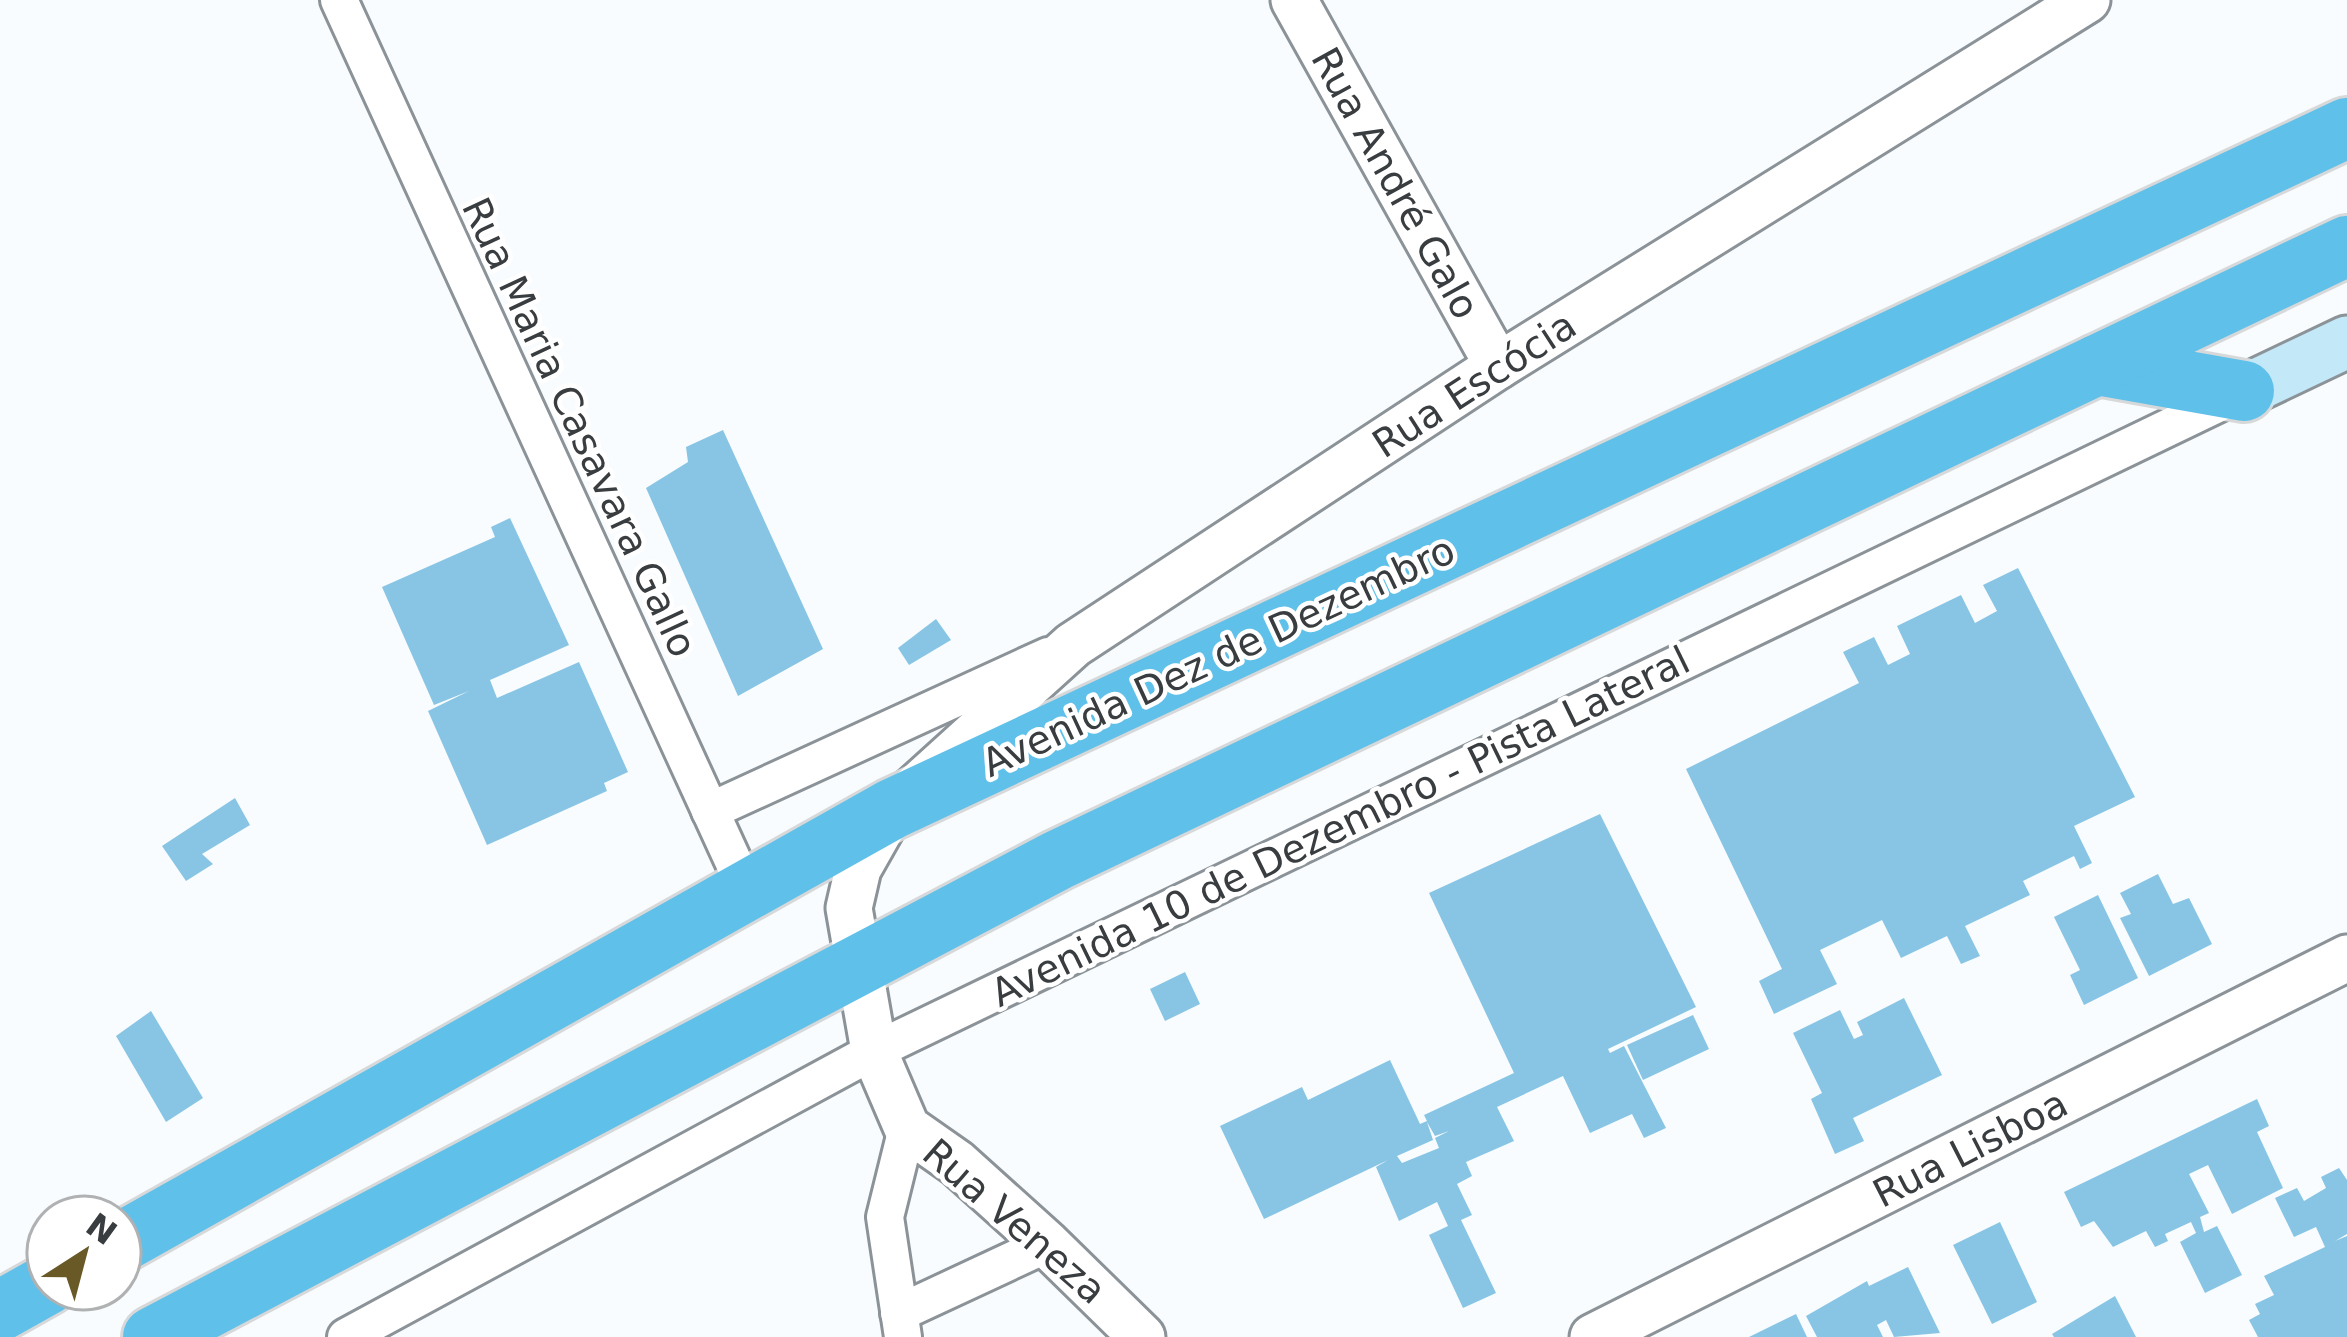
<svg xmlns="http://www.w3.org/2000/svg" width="2347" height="1337" viewBox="0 0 2347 1337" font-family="'DejaVu Sans',sans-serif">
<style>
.building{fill:#88c5e4;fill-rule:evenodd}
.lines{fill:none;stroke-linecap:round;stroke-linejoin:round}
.minor-casing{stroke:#8b9398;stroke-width:42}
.tertiary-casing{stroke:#8b9398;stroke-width:51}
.secondary-casing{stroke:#8b9398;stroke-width:57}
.trunk-casing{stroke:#d7d8d9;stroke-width:66}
.minor{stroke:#fff;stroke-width:36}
.tertiary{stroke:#fff;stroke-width:45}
.secondary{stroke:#c3e8f7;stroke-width:51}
.trunk{stroke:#5fc0ea;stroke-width:60}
.labels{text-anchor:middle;stroke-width:9;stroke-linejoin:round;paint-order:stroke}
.street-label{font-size:39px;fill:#393d3f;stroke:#fff}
</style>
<rect width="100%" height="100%" fill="#f8fcfe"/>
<!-- building -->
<g class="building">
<polygon points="723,430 823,649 738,696 646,488 688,462 686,447"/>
<polygon points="510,518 569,645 490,680 497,698 579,662 628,772 604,783 607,791 487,845 428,711 469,691 434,705 382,587 495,537 491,527"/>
<polygon points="2018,568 2135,797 2074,826 2092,863 2080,869 2074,856 2023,881 2030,895 1965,926 1980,956 1961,964 1947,936 1901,958 1882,920 1820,950 1837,984 1774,1014 1759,981 1782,969 1686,769 1859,683 1843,652 1874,637 1888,665 1910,654 1897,626 1961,595 1975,623 1997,611 1983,585"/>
<polygon points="936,619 951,640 909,665 898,648"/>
<polygon points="235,798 250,825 202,854 213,864 186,881 162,846"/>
<path d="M1600,814L1696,1007L1608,1049L1610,1053L1624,1046L1666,1128L1644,1138L1632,1114L1590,1133L1563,1076L1497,1107L1514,1141L1466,1162L1472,1176L1457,1184L1472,1215L1461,1220L1496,1293L1463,1308L1429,1235L1448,1226L1437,1202L1399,1221L1376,1167L1388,1160L1264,1219L1220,1126L1302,1087L1308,1100L1390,1060L1420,1124L1427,1121L1424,1115L1514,1073L1429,893ZM1427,1122L1435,1136L1449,1131L1435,1138L1439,1148L1402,1163L1397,1156L1433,1140Z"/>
<polygon points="2158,874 2173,904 2189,898 2212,944 2149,976 2120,918 2131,914 2120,893"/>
<polygon points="2098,895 2138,978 2084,1005 2070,975 2080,970 2054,917"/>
<polygon points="1185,972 1200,1004 1165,1021 1150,989"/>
<polygon points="1904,998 1942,1075 1853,1118 1864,1141 1835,1154 1811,1099 1822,1093 1793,1033 1840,1010 1854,1039 1863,1035 1857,1022"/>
<polygon points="151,1011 203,1098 166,1122 116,1036"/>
<polygon points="1693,1015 1709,1049 1643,1080 1627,1045"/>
<polygon points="2257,1099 2269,1126 2257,1132 2283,1188 2232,1214 2208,1165 2189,1174 2209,1213 2200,1217 2204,1232 2217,1226 2242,1275 2205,1293 2180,1242 2196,1233 2191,1222 2165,1234 2168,1241 2155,1247 2146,1231 2113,1247 2094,1221 2081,1227 2064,1192"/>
<polygon points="2339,1168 2347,1180 2347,1234 2335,1241 2347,1236 2347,1337 2258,1337 2249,1320 2260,1314 2255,1304 2274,1295 2264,1276 2325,1247 2316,1227 2294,1237 2275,1198 2297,1188 2304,1201 2326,1188 2321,1177"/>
<polygon points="2000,1222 2037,1302 1992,1324 1953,1245"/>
<polygon points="1908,1267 1940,1333 1894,1337 1886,1320 1877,1325 1883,1337 1817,1337 1806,1316 1867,1281 1869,1286"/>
<polygon points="2115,1296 2136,1337 2054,1337 2052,1334"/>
<polygon points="1796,1314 1807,1337 1749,1337"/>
</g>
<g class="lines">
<!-- minor casing -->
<g class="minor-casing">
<g id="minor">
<polyline points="339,0 746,889"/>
<polyline points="710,811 1048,656"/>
<polyline points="899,1313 1047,1244"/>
<polyline points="346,1337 874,1051 2238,394"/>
<polyline points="903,1337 885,1217 907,1128"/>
</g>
</g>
<!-- tertiary casing -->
<g class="tertiary-casing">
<g id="tertiary">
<polyline points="1294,0 1498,366"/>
<polyline points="1142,1337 1047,1244 957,1163 907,1128 874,1051 849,908 858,869 892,809 1073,645 1498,366 2087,0"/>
<polyline points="1593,1337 2347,958"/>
</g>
</g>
<!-- secondary casing -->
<g class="secondary-casing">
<polyline id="secondary" points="2244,391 2347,342"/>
</g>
<!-- trunk casing -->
<g class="trunk-casing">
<g id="trunk">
<polyline points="2097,365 2244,391"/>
<polyline points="120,1243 892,809 2347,128"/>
<polyline points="0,1311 48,1284"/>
<polyline points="153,1337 1058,860 2347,246"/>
</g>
</g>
<!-- minor -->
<use href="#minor" class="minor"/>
<!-- tertiary -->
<use href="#tertiary" class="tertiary"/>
<!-- secondary -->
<use href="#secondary" class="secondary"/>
<!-- trunk -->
<use href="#trunk" class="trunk"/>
</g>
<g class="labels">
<!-- street labels -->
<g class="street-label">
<text transform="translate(1396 183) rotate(61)" y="14">Rua André Galo</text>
<text transform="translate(1474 384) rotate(-33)" y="14">Rua Escócia</text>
<text transform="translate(580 427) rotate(65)" y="14">Rua Maria Casavara Gallo</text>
<text transform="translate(1218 656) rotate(-25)" y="14">Avenida Dez de Dezembro</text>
<text transform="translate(1340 826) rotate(-26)" y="14">Avenida 10 de Dezembro - Pista Lateral</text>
<text transform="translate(1970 1148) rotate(-27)" y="14">Rua Lisboa</text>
<text transform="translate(1015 1221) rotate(41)" y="14">Rua Veneza</text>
</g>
</g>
<!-- north arrow -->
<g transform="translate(84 1253) rotate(36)"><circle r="57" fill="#ffffff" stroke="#b0b1b2" stroke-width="3"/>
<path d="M0-9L21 45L0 30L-21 45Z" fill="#685926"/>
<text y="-18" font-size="33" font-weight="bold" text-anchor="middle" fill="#393d3f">N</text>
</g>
</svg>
